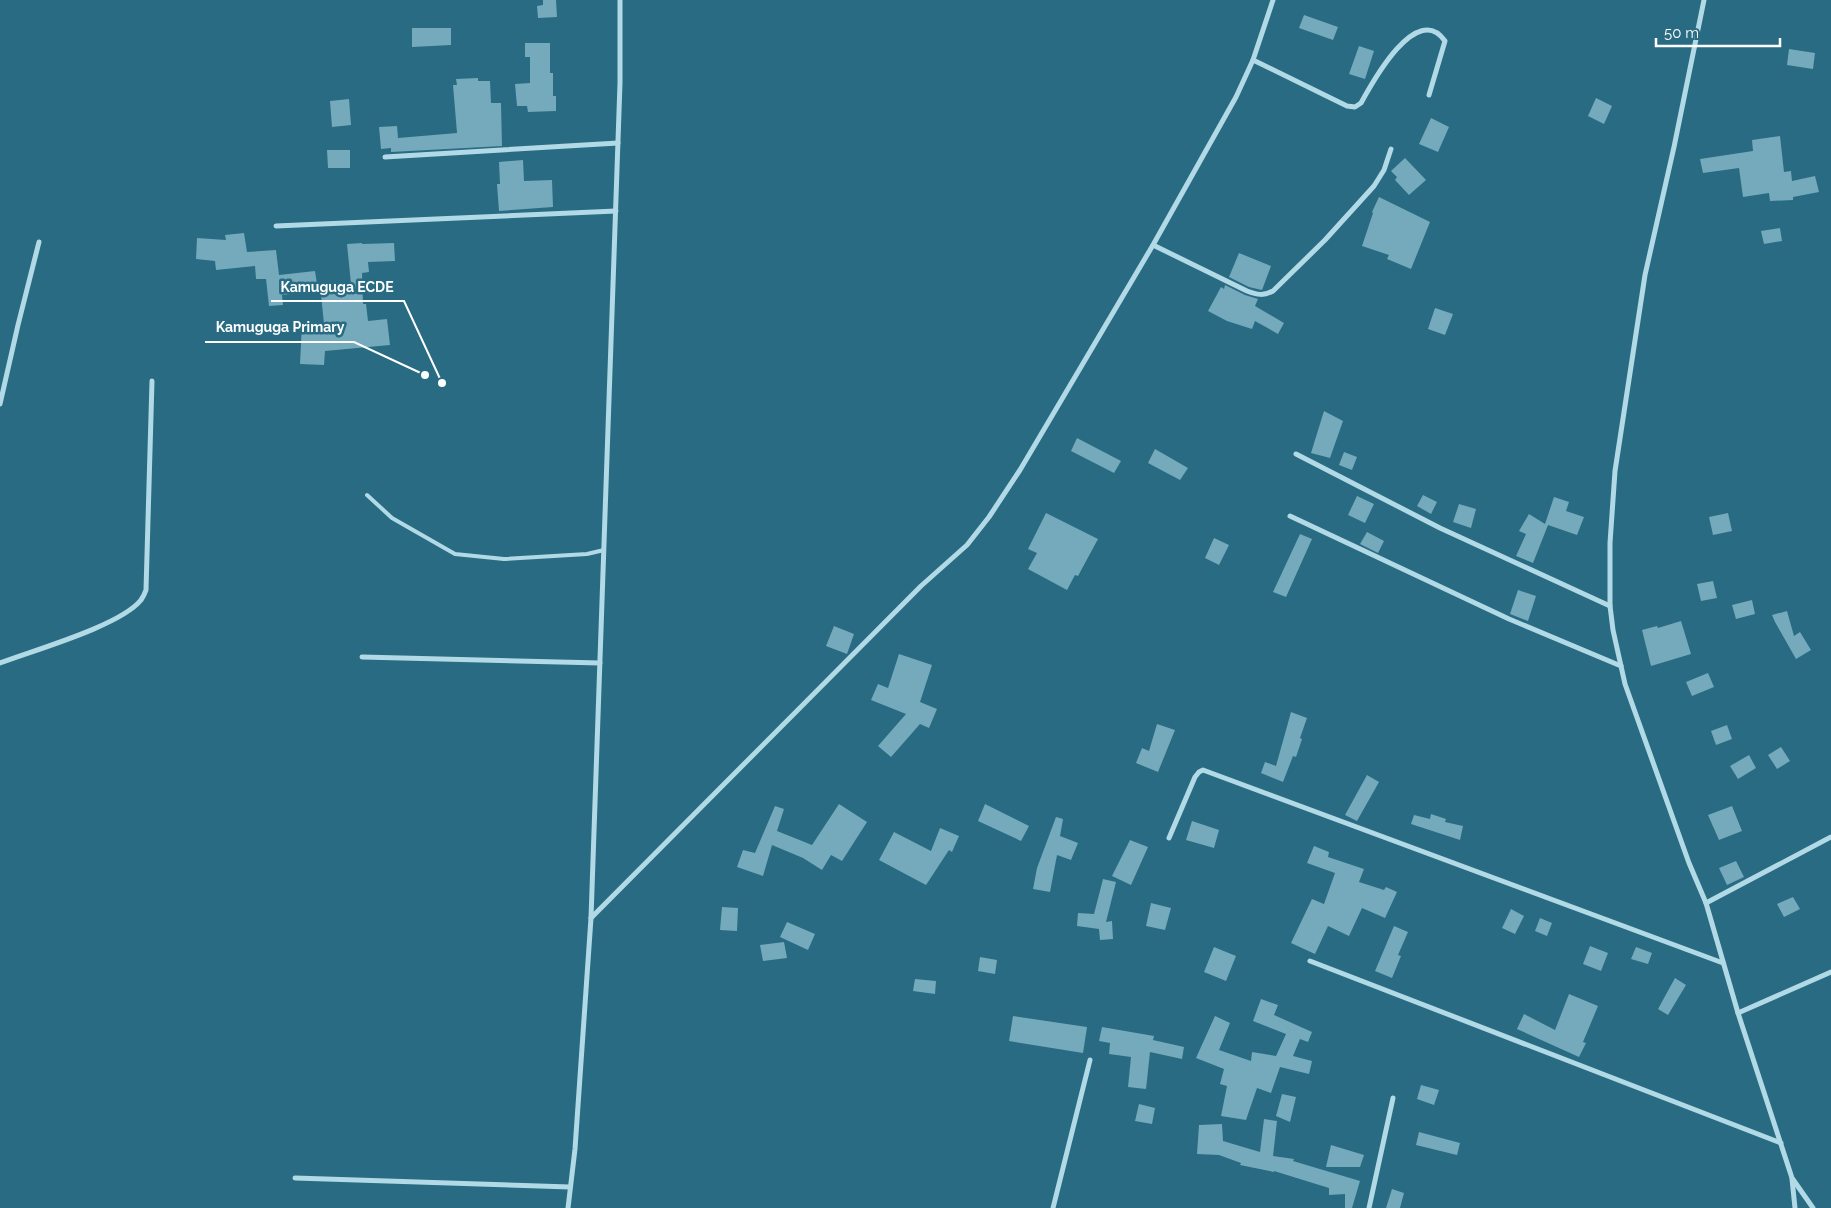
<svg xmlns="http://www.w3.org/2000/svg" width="1831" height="1208" viewBox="0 0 1831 1208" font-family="Raleway,sans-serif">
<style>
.building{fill:#74aabb}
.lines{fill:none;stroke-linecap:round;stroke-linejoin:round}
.service{stroke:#b1d9e6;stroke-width:4}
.minor{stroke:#b1d9e6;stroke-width:5}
.leader{fill:none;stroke:#fff;stroke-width:2}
.callout-dot{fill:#fff;stroke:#286b82;stroke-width:2}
.callout-label{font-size:14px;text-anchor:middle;font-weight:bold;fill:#fff;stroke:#286b82;stroke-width:5;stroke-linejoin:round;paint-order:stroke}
</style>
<rect width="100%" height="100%" fill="#286b82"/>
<!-- building -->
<g class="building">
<polygon points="543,0 556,0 557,17 538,18 537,6 543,5"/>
<polygon points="1304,15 1338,27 1333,40 1299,28"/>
<polygon points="412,28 451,28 451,45 412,47"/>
<polygon points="525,43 550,43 550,73 553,73 553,96 556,96 556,111 528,112 527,106 517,106 515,84 530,83 530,57 525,57"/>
<polygon points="1359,46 1374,51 1365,79 1349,74"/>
<polygon points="1789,49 1815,53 1813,69 1787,65"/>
<polygon points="478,78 478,81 490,81 491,103 501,103 502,146 391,152 391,148 381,149 379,127 397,126 398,138 457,133 453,85 457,85 456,79"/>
<polygon points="1596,98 1612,106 1604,124 1588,116"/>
<polygon points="349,99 351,125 332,127 330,101"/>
<polygon points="1431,118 1449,127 1438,152 1419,144"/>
<polygon points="1780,136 1784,172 1791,171 1792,181 1815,176 1819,192 1793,197 1793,200 1770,201 1769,193 1743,197 1739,168 1703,173 1700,159 1753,151 1752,140"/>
<polygon points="327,150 350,150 350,168 328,168"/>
<polygon points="1405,158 1426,180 1409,195 1395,180 1397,177 1391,171"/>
<polygon points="523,160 524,181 552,180 553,207 499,211 497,184 500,184 499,162"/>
<polygon points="1379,197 1430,222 1411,269 1387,259 1389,255 1362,246 1373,213 1372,212"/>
<polygon points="1780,228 1782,241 1764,244 1761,231"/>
<polygon points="244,233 247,252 276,250 279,275 315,271 318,291 282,295 283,305 269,306 266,279 256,279 255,266 216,270 215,261 196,259 197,238 226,240 225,235"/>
<polygon points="362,243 362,244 394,243 395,261 368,262 369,272 362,273 363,304 366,304 368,321 387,319 390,345 325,351 324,365 300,364 302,324 324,324 320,285 351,284 347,244"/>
<polygon points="1239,253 1271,266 1262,290 1249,287 1229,277"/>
<polygon points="1225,285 1245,295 1258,299 1255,306 1284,323 1278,334 1255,321 1252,329 1227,321 1208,311 1221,287 1224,289"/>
<polygon points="1435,308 1453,314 1445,335 1428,329"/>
<polygon points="1324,411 1343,421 1330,458 1311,453"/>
<polygon points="1077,438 1121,461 1114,473 1071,451"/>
<polygon points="1155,449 1188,468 1180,480 1148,463"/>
<polygon points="1344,452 1357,457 1352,470 1339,465"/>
<polygon points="1423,495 1437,502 1431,514 1417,506"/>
<polygon points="1357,496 1374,504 1365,523 1348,515"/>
<polygon points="1554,497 1569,502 1566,511 1584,517 1577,535 1548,525 1533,563 1516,556 1526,534 1519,531 1529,514 1545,524"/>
<polygon points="1459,504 1476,509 1471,528 1453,522"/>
<polygon points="1046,513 1098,539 1078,576 1075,575 1067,590 1028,569 1037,553 1028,549"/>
<polygon points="1728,513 1732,531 1713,535 1709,517"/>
<polygon points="1367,532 1384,541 1378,553 1360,544"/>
<polygon points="1300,534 1312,539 1286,597 1273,592"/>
<polygon points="1214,538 1229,545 1219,565 1205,558"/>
<polygon points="1713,581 1717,598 1701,601 1697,584"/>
<polygon points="1518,590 1536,596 1528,621 1510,614"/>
<polygon points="1752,600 1755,614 1736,619 1732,605"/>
<polygon points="1787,611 1794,636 1800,632 1811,650 1796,659 1775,622 1772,615"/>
<polygon points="1681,621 1691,654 1651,666 1642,630 1657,626 1658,628"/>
<polygon points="834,626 854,634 847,654 826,646"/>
<polygon points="899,654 932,665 920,702 937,709 929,728 920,724 891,757 878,746 906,714 871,700 878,684 888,688"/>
<polygon points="1708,673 1714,687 1692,696 1686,682"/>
<polygon points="1291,712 1307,718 1300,738 1302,739 1296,757 1293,756 1283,782 1261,773 1265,762 1276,766"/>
<polygon points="1157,724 1175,730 1158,772 1136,763 1142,748 1149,751"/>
<polygon points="1727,725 1732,739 1716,745 1711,731"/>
<polygon points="1781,747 1790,761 1777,769 1768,755"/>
<polygon points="1749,755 1756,768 1738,779 1730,766"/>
<polygon points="1367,775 1379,782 1357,821 1345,815"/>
<polygon points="839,804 867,822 842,861 831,855 822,870 803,858 772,845 763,876 737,867 743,850 755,853 775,806 784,809 777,831 812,845"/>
<polygon points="985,804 1029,826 1021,841 978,821"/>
<polygon points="1732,806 1742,831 1719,840 1708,815"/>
<polygon points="1431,814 1446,819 1445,822 1463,826 1460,840 1411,824 1414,815 1430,819"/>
<polygon points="1056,817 1063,819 1060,836 1078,843 1071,860 1057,855 1050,892 1033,889 1037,868"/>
<polygon points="1192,821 1219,830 1214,848 1186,840"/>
<polygon points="940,828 959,836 952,852 949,850 926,885 879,860 894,832 931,851"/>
<polygon points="1130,840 1148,847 1131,885 1112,876"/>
<polygon points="1314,846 1329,852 1328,857 1364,869 1359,882 1384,890 1386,887 1397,892 1385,918 1362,908 1349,936 1328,926 1315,954 1291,943 1312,899 1324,904 1335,873 1307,863"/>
<polygon points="1736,861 1744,877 1727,885 1719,868"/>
<polygon points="1103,879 1116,882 1106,922 1112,921 1113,939 1100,940 1099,929 1077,926 1078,913 1094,914"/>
<polygon points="1793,897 1800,909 1784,917 1777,904"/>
<polygon points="1151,903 1171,908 1165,930 1146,926"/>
<polygon points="722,907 738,908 737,931 720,930"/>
<polygon points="1511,909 1524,916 1515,934 1502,928"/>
<polygon points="1540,918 1552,923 1547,936 1535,931"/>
<polygon points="787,922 815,934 808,950 780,937"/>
<polygon points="1394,926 1408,932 1398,955 1401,956 1392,978 1375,971"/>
<polygon points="784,942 787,958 763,961 760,945"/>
<polygon points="1590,946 1608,953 1601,971 1583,964"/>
<polygon points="1214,947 1236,956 1226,981 1204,972"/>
<polygon points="1636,947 1652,953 1648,964 1631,959"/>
<polygon points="980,957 997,960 995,974 978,971"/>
<polygon points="1675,978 1686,985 1668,1015 1658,1009"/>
<polygon points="915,979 936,981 935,994 913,991"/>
<polygon points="1569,994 1598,1006 1583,1042 1586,1043 1579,1057 1517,1029 1524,1014 1555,1030"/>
<polygon points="1261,999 1278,1005 1274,1015 1312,1032 1308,1042 1300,1039 1293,1056 1312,1061 1309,1074 1280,1067 1271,1093 1257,1088 1246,1120 1221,1116 1227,1086 1220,1084 1224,1069 1196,1058 1215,1016 1230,1023 1219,1050 1251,1061 1252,1052 1276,1056 1286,1034 1253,1021"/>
<polygon points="1013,1016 1087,1027 1083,1053 1009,1041"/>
<polygon points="1102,1027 1154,1036 1153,1040 1184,1047 1182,1059 1150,1052 1146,1089 1128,1087 1131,1057 1109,1054 1110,1043 1099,1041"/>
<polygon points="1421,1085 1439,1090 1434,1105 1417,1099"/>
<polygon points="1282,1094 1296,1097 1290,1122 1276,1116"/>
<polygon points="1139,1104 1155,1108 1152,1124 1135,1121"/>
<polygon points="1264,1119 1277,1121 1273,1156 1294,1159 1293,1161 1360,1181 1352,1208 1345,1208 1345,1194 1329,1195 1329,1188 1274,1171 1274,1172 1240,1165 1241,1163 1219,1155 1197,1154 1199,1125 1222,1124 1223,1141 1260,1152"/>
<polygon points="1419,1132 1460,1143 1457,1155 1416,1145"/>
<polygon points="1331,1145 1364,1155 1360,1167 1326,1167"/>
<polygon points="1392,1189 1404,1193 1400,1208 1386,1208"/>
</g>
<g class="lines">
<!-- service -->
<polyline class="service" points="367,495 392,518 455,554 504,559 587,554 604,550"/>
<!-- minor -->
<g class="minor">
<polyline points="1704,0 1674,147 1645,275 1615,471 1610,543 1610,606 1613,630 1625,684 1689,863 1706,903 1738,1013 1792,1178 1813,1208"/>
<path d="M1253,60L1347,106L1355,107L1361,103C1373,81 1417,1 1445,41L1429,95"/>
<polyline points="385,157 618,143"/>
<polyline points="276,226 616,211"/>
<path d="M1153,245L1247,291C1257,295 1264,296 1273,291L1325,240L1374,186L1384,170L1391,149"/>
<polyline points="0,404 18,325 39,242"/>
<polyline points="1296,454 1440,528 1610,606"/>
<polyline points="1290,516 1509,619 1621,666"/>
<polyline points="362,657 600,663"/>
<path d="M0,663C34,650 120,626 141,600C143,597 145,593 146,590L152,381"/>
<polyline points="1169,838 1195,777 1199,772 1203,770 1723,963"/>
<polyline points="1706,903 1831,837"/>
<polyline points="591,918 921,586 967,545 989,517 1020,470 1153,245 1236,97 1253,60 1273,0"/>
<polyline points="1310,961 1781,1143"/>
<polyline points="1738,1013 1831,972"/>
<polyline points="295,1178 570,1187"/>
<polyline points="1792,1179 1795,1208"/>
<polyline points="568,1208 575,1149 591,918 620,83 620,0"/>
<polyline points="1053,1208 1090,1060"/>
<polyline points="1369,1208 1393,1098"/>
</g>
</g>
<!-- callouts -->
<path class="leader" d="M442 383L404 301H271M425 375L354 342H205"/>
<g class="callout-dot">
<circle cx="442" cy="383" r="5"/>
<circle cx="425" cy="375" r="5"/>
</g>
<g class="callout-label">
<text x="337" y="292">Kamuguga ECDE</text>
<text x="280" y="332">Kamuguga Primary</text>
</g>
<!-- scale -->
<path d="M1656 38v8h124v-8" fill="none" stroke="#ffffff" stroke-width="2.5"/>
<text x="1664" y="38" font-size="15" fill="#ffffff" stroke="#286b82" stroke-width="4" paint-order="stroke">50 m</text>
</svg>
